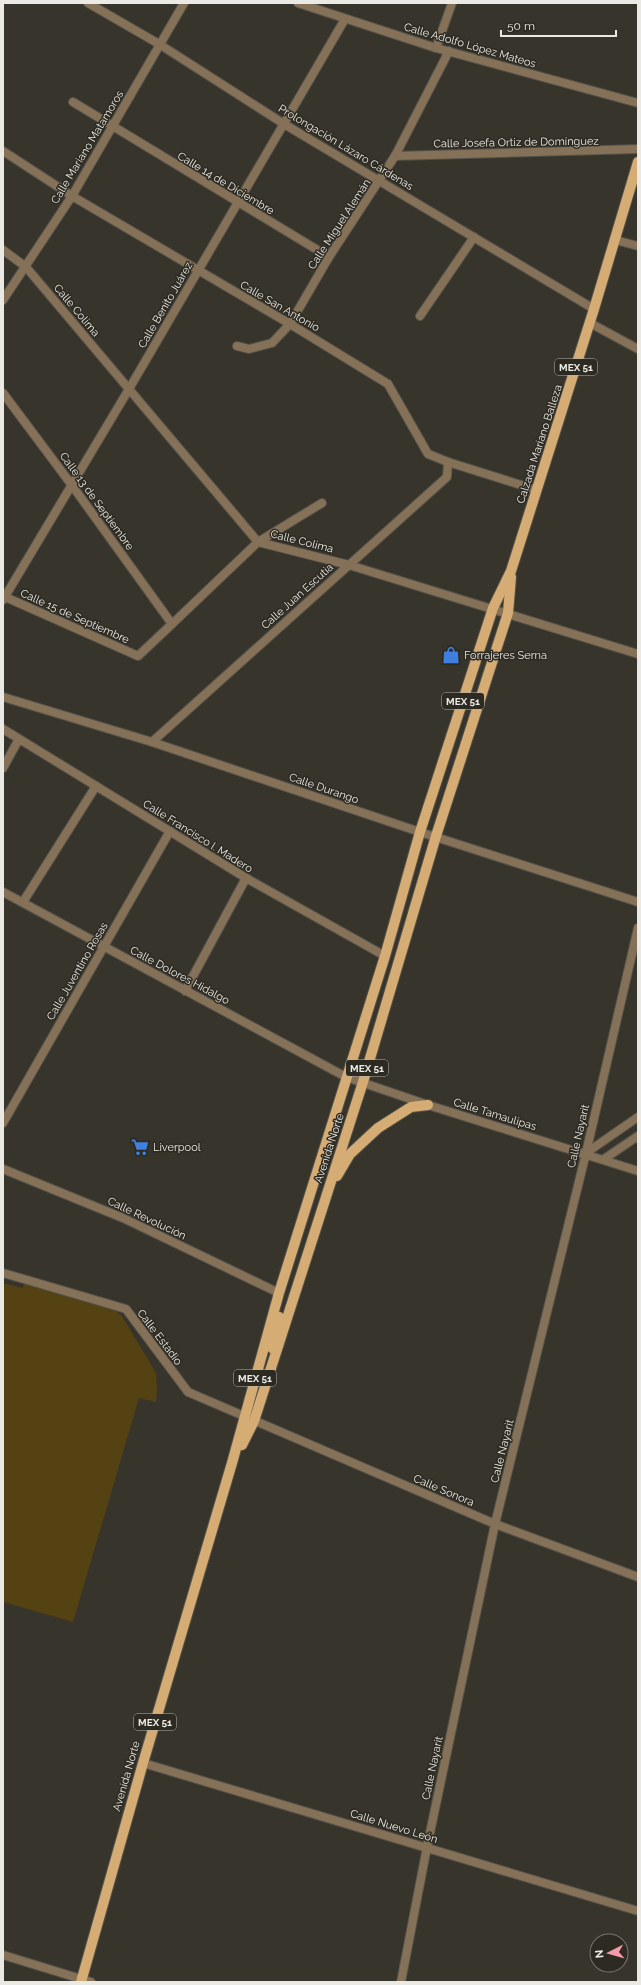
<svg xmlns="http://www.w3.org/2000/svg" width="641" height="1985" viewBox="0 0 641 1985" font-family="Raleway,sans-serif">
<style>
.green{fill:#544213}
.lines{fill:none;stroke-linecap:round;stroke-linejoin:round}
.pedestrian-casing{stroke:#545149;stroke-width:10}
.minor-casing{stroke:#545149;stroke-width:10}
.tertiary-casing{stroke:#545149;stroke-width:10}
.primary-casing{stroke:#545149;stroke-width:12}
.pedestrian{stroke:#857157;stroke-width:8}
.minor{stroke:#857157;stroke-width:8}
.tertiary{stroke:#857157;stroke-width:8}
.primary{stroke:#d6ac75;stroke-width:10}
.labels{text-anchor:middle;stroke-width:3;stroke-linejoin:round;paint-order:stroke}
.shield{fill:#2d2a22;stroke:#b2b0aa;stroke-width:1}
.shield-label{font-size:10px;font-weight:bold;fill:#ebe9e4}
.street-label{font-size:11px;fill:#ebe9e4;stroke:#2d2a22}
.poi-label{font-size:11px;fill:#ebe9e4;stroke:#2d2a22;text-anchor:start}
</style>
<rect width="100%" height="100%" fill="#37342c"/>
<!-- green -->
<polygon class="green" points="3,1283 23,1288 24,1284 109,1306 122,1316 156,1373 157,1389 156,1402 139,1398 73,1622 3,1602"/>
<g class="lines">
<!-- pedestrian casing -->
<g class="pedestrian-casing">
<g id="pedestrian">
<polyline points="448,462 537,490"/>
<polyline points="172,624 258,542"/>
</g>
</g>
<!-- minor casing -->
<g class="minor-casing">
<g id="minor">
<polyline points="88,3 159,44 284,124 594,309"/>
<polyline points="298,3 436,48 638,103"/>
<polyline points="436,48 452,3"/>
<polyline points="73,102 329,257"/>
<polyline points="3,151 72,196 290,324 388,384 428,454 448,462 447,477 152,742"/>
<polyline points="395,156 638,149"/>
<polyline points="615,240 638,246"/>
<polyline points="3,250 26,267 258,542 349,565 638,654"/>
<polyline points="3,300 72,196 184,3"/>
<polyline points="420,316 474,237"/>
<polyline points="590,323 638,349"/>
<polyline points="237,346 249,349 272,343 290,324 329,257 395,156 449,51"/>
<polyline points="3,393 71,484 172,624 138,656 3,596"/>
<polyline points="258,542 322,503"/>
<polyline points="3,600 129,389 345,19"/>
<polyline points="3,697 152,742 420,832 638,902"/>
<polyline points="3,729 246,878 385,956"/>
<polyline points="3,768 19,739"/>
<polyline points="3,892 346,1077"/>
<polyline points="23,902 96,786"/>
<polyline points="185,991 246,878"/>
<polyline points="3,1123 170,831"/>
<polyline points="3,1169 123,1218 279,1293"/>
<polyline points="3,1273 126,1309 188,1392 495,1524 638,1577"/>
<polyline points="143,1763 638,1911"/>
<polyline points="3,1955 91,1982"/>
<polyline points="401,1982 427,1847 495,1524 586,1153 638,928"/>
</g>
</g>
<!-- tertiary casing -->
<g class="tertiary-casing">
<g id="tertiary">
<polyline points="346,1077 428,1105 638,1171"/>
<polyline points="586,1153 638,1117"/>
<polyline points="604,1159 638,1136"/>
</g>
</g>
<!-- primary casing -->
<g class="primary-casing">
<g id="primary">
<polyline points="337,1176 350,1154 378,1128 411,1107 428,1105"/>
<polyline points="272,1348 279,1317"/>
<polyline points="242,1445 254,1421 363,1082 436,836 508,613 511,577"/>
<polyline points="81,1982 143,1763 232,1463 279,1293 385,956 420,832 493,608 511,571 594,309 638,162"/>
</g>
</g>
<!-- pedestrian -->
<use href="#pedestrian" class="pedestrian"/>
<!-- minor -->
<use href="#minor" class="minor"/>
<!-- tertiary -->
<use href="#tertiary" class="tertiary"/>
<!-- primary -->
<use href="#primary" class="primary"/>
</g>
<!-- icons -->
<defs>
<g id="shop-bare" transform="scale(1.38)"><path d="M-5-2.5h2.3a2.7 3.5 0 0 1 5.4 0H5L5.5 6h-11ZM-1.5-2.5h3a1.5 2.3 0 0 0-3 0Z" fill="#3f7fe0" stroke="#2d2a22" stroke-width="2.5" paint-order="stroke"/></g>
<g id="supermarket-bare" transform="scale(1.38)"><path d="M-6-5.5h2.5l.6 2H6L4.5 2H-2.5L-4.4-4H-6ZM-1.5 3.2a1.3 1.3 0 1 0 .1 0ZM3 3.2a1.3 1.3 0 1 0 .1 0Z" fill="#3f7fe0" stroke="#2d2a22" stroke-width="2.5" paint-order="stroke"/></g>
</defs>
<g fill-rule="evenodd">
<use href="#shop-bare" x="451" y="655"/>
<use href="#supermarket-bare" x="140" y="1147"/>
</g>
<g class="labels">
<!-- shield labels -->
<g class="shield">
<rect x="555" y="359" width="42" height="16" rx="3"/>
<rect x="442" y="693" width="42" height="16" rx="3"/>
<rect x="346" y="1060" width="42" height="16" rx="3"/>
<rect x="234" y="1370" width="42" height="16" rx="3"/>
<rect x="134" y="1714" width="42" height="16" rx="3"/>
</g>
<g class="shield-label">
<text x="576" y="371">MEX 51</text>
<text x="463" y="705">MEX 51</text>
<text x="367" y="1072">MEX 51</text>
<text x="255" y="1382">MEX 51</text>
<text x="155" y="1726">MEX 51</text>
</g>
<!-- street labels -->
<g class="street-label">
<text transform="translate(470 45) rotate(16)" y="4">Calle Adolfo López Mateos</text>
<text transform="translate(516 142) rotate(-1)" y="4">Calle Josefa Ortiz de Domínguez</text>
<text transform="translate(87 147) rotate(-59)" y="4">Calle Mariano Matamoros</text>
<text transform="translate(346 147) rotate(31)" y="4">Prolongación Lázaro Cárdenas</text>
<text transform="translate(226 183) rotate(31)" y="4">Calle 14 de Diciembre</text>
<text transform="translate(339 224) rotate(-57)" y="4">Calle Miguel Alemán</text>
<text transform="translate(165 305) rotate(-60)" y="4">Calle Benito Juárez</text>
<text transform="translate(280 306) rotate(30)" y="4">Calle San Antonio</text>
<text transform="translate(77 310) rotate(50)" y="4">Calle Colima</text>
<text transform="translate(539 444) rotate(-72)" y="4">Calzada Mariano Balleza</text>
<text transform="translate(97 501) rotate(54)" y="4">Calle 13 de Septiembre</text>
<text transform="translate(302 541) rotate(14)" y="4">Calle Colima</text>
<text transform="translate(297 596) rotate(-42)" y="4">Calle Juan Escutia</text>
<text transform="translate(75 616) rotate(24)" y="4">Calle 15 de Septiembre</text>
<text transform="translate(324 788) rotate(19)" y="4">Calle Durango</text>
<text transform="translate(198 836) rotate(32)" y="4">Calle Francisco I. Madero</text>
<text transform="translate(77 971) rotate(-60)" y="4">Calle Juventino Rosas</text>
<text transform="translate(180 975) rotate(28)" y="4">Calle Dolores Hidalgo</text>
<text transform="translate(495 1114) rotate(17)" y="4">Calle Tamaulipas</text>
<text transform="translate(578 1136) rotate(-77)" y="4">Calle Nayarit</text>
<text transform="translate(329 1148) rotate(-72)" y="4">Avenida Norte</text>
<text transform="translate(147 1218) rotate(25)" y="4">Calle Revolución</text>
<text transform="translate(160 1337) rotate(53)" y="4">Calle Estadio</text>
<text transform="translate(502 1451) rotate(-76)" y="4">Calle Nayarit</text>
<text transform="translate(444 1490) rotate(23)" y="4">Calle Sonora</text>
<text transform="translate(432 1768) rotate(-78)" y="4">Calle Nayarit</text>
<text transform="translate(126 1776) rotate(-74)" y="4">Avenida Norte</text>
<text transform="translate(394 1826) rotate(17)" y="4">Calle Nuevo León</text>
</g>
<!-- poi labels -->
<g class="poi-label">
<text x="464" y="659">Forrajeres Serna</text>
<text x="153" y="1151">Liverpool</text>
</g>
</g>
<!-- border -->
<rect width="641" height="1985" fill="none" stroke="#ebe9e4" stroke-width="8"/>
<!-- north arrow -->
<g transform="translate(609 1953) rotate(264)"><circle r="19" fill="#2d2a22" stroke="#797670"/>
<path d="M0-3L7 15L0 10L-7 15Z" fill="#f39aab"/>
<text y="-6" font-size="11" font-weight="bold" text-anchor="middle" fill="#ebe9e4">N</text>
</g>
<!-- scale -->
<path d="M501 30v6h115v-6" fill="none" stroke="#ebe9e4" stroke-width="2"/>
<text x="507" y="30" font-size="12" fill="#ebe9e4" stroke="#2d2a22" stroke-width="3" paint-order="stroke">50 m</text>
</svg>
